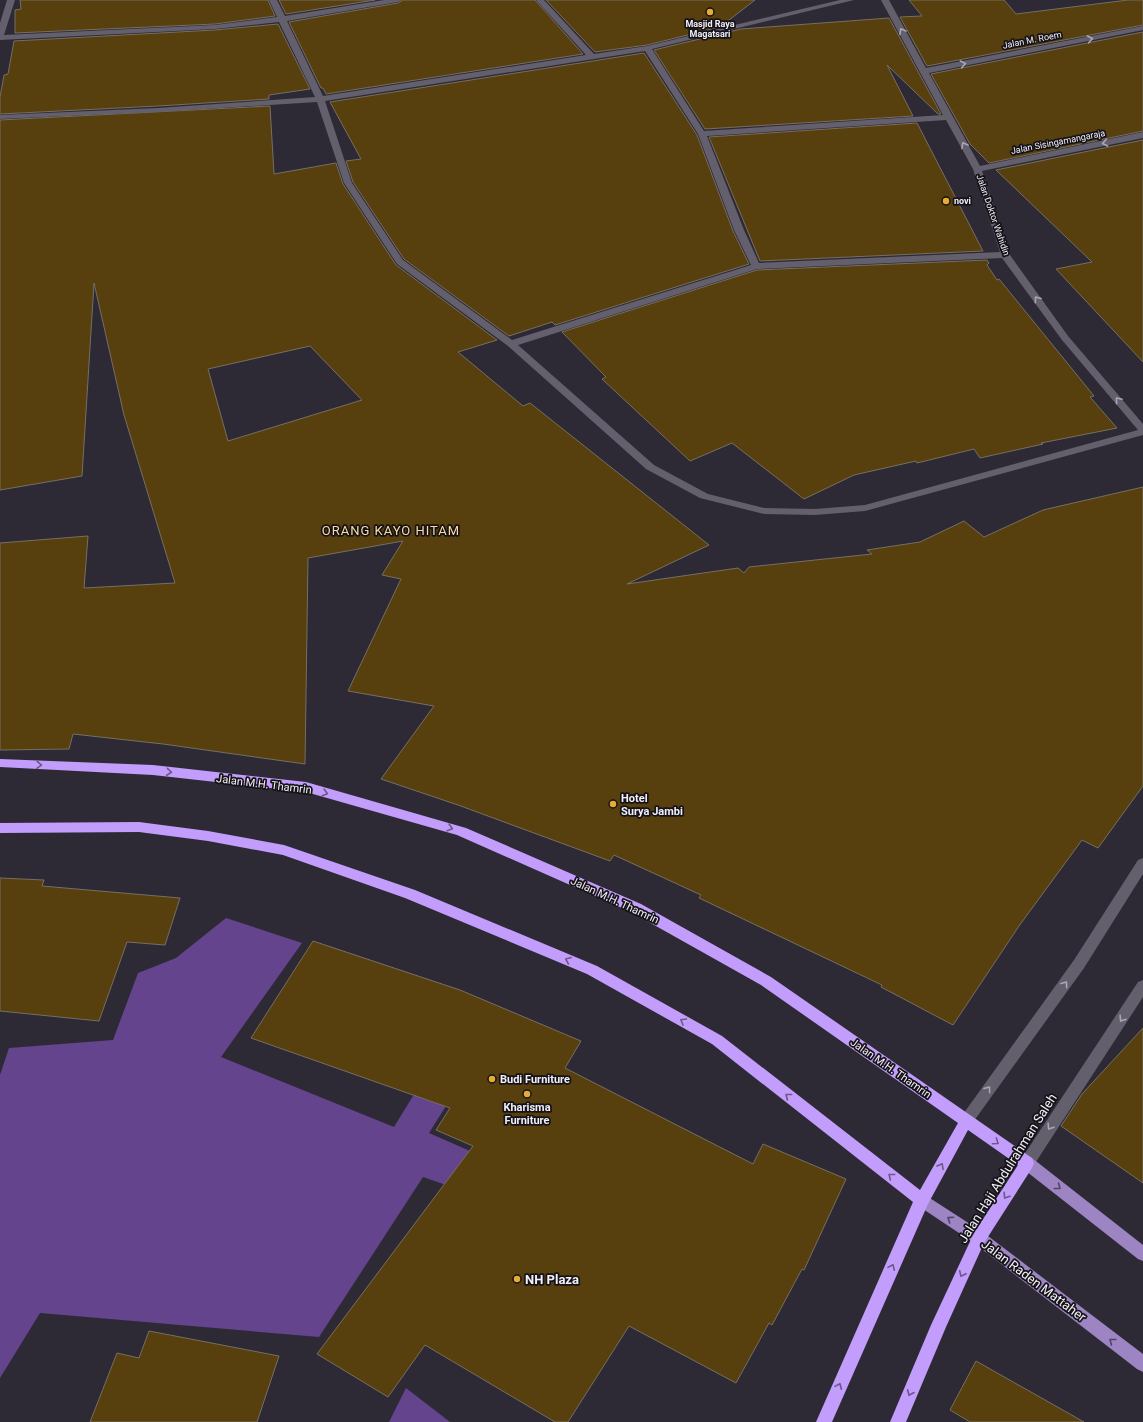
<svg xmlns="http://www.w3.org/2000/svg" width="1143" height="1422" viewBox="0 0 1143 1422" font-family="Roboto,sans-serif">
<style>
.forest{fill:#63448d}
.building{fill:#573f0e;stroke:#766f63;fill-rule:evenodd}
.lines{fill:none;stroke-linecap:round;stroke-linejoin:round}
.minor{fill:#645f6c;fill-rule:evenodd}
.major{fill:#9d84c2;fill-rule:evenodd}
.highway{fill:#c39dfc;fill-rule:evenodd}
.oneway{stroke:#aba7b2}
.oneway2{stroke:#6c588a}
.oneway3{stroke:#524664}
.poi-dot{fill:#e6ad36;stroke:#151318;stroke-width:1.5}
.labels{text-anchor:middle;stroke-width:3.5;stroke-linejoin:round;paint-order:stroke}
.far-poi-label{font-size:9px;font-weight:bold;fill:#f2eff7;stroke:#151318}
.far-street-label{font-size:9px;fill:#f2eff7;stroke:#151318}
.street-label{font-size:11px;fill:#f2eff7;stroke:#151318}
.poi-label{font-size:11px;font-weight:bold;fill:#f2eff7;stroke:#151318;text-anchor:start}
.quarter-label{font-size:13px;letter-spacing:1px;fill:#fbdba3;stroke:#151318}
.near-street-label{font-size:13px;fill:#f2eff7;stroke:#151318}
.near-poi-label{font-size:13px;font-weight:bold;fill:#f2eff7;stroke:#151318;text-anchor:start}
</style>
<rect width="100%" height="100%" fill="#2e2a35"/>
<!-- forest -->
<g class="forest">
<polygon points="226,918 302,943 221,1057 394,1127 468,1006 498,1023 429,1133 509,1168 489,1200 423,1177 319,1337 40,1313 0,1378 0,1075 9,1048 113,1040 138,973 176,958"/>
<polygon points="406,1388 450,1422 389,1422"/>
</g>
<!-- building -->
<g class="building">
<polygon points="20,0 268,0 275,16 215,24 15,33 15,10 21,9"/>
<polygon points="279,0 375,0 286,14"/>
<polygon points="403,0 535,0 583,54 326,94 323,88 321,88 289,22 398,3"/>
<polygon points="546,0 755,0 720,27 647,45 595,52"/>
<polygon points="909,0 1004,0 1016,14 1128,0 1143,0 1143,25 927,66 900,17 922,16"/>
<polygon points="889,18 941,114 938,114 887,65 913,116 705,129 654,50 741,29"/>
<polygon points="278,24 310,89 269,95 269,99 158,106 0,114 0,97 4,75 8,74 14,41 215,30"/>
<polygon points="1143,32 1143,131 989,163 970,144 931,74"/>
<polygon points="644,53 697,135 733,231 749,264 555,325 552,322 509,336 404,259 353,182 346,161 361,159 330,102"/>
<path d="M270,106L274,174L336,163L343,184L396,265L497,340L458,352L523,406L530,403L709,545L627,584L738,568L744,573L749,567L872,554L867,550L920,542L964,521L984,537L1043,510L1143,487V786L1098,848L1082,840L1019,926L953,1025L881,987L882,985L699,898L701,895L614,855L610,861L458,805L381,779L434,706L348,691L401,579L382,575L403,541L308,558L305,764L163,744L73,734L69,749L0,750V543L88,536L84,588L175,583L124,415L94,283L82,476L0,490V120ZM310,346L362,400L228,441L208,369Z"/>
<polygon points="917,123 983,251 760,261 709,137"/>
<polygon points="1143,140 1143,362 1056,269 1092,262 996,170"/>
<polygon points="987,260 989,263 987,265 997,280 999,279 1094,396 1090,397 1117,428 1041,443 1043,444 980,458 974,449 917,463 916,461 854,475 804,499 732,443 690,461 602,379 606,377 562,332 757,270"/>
<polygon points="0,878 44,880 42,886 180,898 165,945 127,942 99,1021 0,1011"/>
<polygon points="313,941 460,990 581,1041 565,1068 753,1164 763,1144 846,1179 804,1270 802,1269 772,1325 769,1323 736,1383 629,1326 568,1422 555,1422 425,1345 388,1397 317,1354 473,1146 436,1130 450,1108 251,1038"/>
<polygon points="1143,1028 1143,1183 1061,1126 1082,1094"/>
<polygon points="149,1331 279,1356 257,1422 90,1422 117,1353 139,1358"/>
<polygon points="976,1361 1084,1422 970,1422 950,1410"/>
</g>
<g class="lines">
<!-- minor -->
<g class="minor">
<path d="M7,0H15L4,35L215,25L277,17L269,0H277L285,16L384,0H402L398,2L287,21L323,96L586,55L536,0H544L594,54L647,46L840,0H854L652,49L704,131L943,115L881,0H889L926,68L1143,26V30L929,73L980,166L1143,132V138L982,171L1010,255L1068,336L1143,424V435L865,511L815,515L764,514L700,498L646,469L508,346L397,264L344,183L317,102L158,112L0,119V115L158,108L315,97L279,22L215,29L0,40V23ZM645,51L698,134L734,230L751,265L512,340L403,260L352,183L325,101ZM946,120L973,169L1000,252L759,263L744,230L707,136ZM1002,258L1062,340L1138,430L865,505L815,509L764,508L708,494L654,465L518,345L757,269Z"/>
<polygon points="1143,858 1143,874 1084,968 971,1125 966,1127 961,1125 959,1121 961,1117 1074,960 1138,860"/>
<polygon points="1143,980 1143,997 1032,1168 1027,1169 1022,1168 1020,1163 1022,1158 1138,982"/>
</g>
<!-- major -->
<g class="major">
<polygon points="1027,1157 1032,1158 1143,1245 1143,1261 1138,1259 1022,1168 1020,1163 1022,1158"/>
<polygon points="922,1193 984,1233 1143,1354 1143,1372 1137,1369 974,1243 917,1205 914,1200 917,1195"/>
</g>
<!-- highway -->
<polygon class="highway" points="0,759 153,765 306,782 466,828 641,904 771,977 1032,1158 1034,1163 1032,1168 984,1243 946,1327 906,1422 890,1422 931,1325 974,1233 1018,1165 968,1130 928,1204 832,1422 816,1422 913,1202 712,1044 587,974 405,898 283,855 208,841 139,832 0,833 0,823 139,822 208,831 284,845 415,890 597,966 722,1036 920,1190 958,1123 761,985 631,912 457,835 306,792 153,775 0,767"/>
</g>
<!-- one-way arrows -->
<defs><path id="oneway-chevron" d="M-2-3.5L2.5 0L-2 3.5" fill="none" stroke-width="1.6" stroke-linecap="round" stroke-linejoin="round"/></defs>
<g class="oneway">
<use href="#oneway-chevron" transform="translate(902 31) rotate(-119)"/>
<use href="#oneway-chevron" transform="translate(1090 39) rotate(-11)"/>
<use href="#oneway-chevron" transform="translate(963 64) rotate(-11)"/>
<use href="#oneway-chevron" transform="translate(1105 143) rotate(169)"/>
<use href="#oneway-chevron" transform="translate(964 145) rotate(-119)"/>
<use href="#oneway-chevron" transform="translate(1037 299) rotate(-126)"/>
<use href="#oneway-chevron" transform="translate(1118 400) rotate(-130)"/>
<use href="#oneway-chevron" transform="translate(1065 984) rotate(-54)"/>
<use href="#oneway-chevron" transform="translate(1122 1019) rotate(123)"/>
<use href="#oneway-chevron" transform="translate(988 1089) rotate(-54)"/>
<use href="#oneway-chevron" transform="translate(1050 1127) rotate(123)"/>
</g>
<g class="oneway2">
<use href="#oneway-chevron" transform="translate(39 765) rotate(3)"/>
<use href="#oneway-chevron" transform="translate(169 772) rotate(6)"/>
<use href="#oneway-chevron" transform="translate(325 793) rotate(16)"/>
<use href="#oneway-chevron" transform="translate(450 828) rotate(16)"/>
<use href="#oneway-chevron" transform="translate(568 960) rotate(-157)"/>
<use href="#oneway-chevron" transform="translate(683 1021) rotate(-150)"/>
<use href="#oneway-chevron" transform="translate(788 1096) rotate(-142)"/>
<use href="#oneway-chevron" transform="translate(996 1142) rotate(35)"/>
<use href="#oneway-chevron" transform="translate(941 1166) rotate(-61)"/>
<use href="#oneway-chevron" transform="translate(891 1176) rotate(-142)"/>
<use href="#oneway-chevron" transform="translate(1006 1196) rotate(123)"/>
<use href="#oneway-chevron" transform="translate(892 1267) rotate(-66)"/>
<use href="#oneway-chevron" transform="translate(962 1274) rotate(115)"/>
<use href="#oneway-chevron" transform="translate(839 1386) rotate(-66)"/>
<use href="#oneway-chevron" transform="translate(910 1393) rotate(113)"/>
</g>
<g class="oneway3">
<use href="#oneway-chevron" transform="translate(1058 1187) rotate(38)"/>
<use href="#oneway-chevron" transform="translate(950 1219) rotate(-146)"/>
<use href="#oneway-chevron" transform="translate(1112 1341) rotate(-142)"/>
</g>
<!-- markers -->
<g class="poi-dot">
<circle cx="710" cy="12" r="4"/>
<circle cx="946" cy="201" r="4"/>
<circle cx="613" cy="804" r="4"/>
<circle cx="492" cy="1079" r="4"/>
<circle cx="527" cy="1094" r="4"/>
<circle cx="517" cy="1279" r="4"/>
</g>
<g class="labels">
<!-- far-poi labels -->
<g class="far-poi-label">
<text x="710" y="27">Masjid Raya<tspan x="710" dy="10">Magatsari</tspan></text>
<text x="954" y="204" text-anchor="start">novi</text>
</g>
<!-- far-street labels -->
<g class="far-street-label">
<text transform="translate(1032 40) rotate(-11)" y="3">Jalan M. Roem</text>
<text transform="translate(1058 142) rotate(-11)" y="3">Jalan Sisingamangaraja</text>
<text transform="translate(993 215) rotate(71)" y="3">Jalan Doktor Wahidin</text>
</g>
<!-- street labels -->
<g class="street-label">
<text transform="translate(264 784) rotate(7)" y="4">Jalan M.H. Thamrin</text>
<text transform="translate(615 900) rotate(25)" y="4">Jalan M.H. Thamrin</text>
<text transform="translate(891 1068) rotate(35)" y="4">Jalan M.H. Thamrin</text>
</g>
<!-- poi labels -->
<g class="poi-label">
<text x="621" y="802">Hotel<tspan x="621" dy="13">Surya Jambi</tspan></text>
<text x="500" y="1083">Budi Furniture</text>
<text x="527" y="1111" text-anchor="middle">Kharisma<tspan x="527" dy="13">Furniture</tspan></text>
</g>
<!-- quarter labels -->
<g class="quarter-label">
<text x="391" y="535">ORANG KAYO HITAM</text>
</g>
<!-- near-street labels -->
<g class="near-street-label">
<text transform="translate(1007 1168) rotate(-58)" y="5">Jalan Haji Abdulrahman Saleh</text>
<text transform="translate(1034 1280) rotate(37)" y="5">Jalan Raden Mattaher</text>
</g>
<!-- near-poi labels -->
<g class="near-poi-label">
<text x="525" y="1284">NH Plaza</text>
</g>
</g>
</svg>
